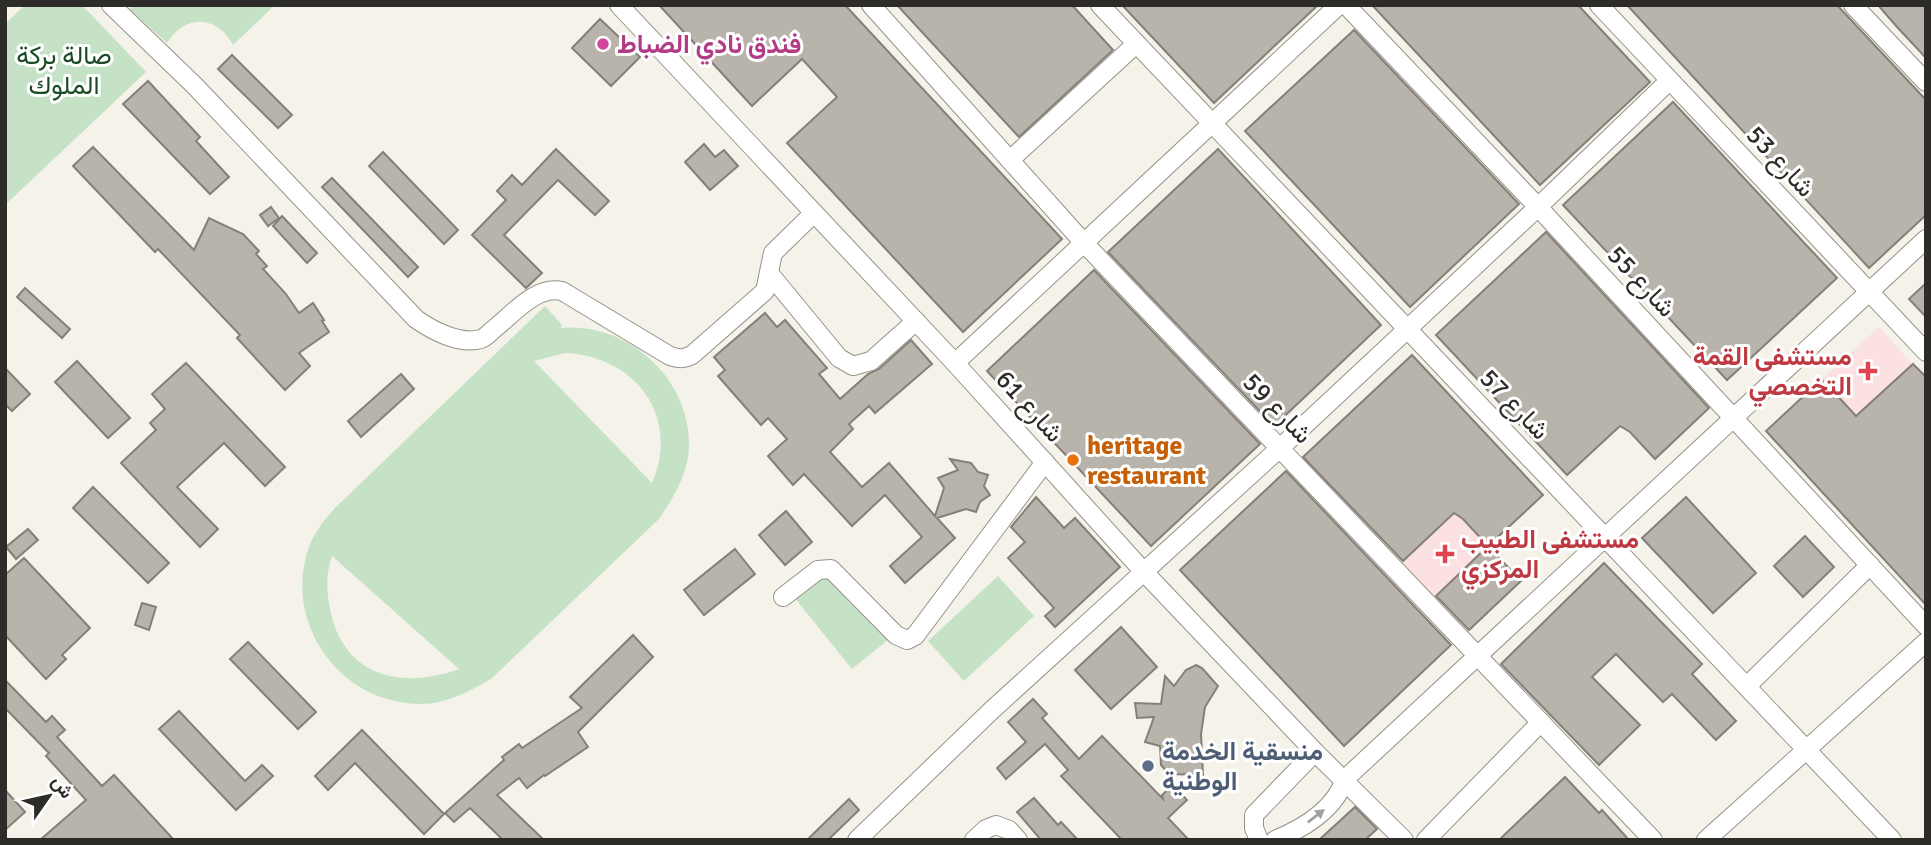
<svg xmlns="http://www.w3.org/2000/svg" width="1931" height="845" viewBox="0 0 1931 845" font-family="Signika,Vazirmatn,sans-serif">
<style>
.medical{fill:#fce1e2}
.green{fill:#c5e2c7;fill-rule:evenodd}
.building{fill:#b8b3ab;stroke:#848079;stroke-width:2}
.lines{fill:none;stroke-linecap:round;stroke-linejoin:round}
.minor-casing{stroke:#95928a;stroke-width:20}
.minor{stroke:#fff;stroke-width:18}
.oneway{fill:#a0a09e}
.hotel-dot{fill:#d1479c;stroke:#fff;stroke-width:2.5}
.health-dot{fill:#e0444e;stroke:#fff;stroke-width:2.5}
.food-dot{fill:#e8710a;stroke:#fff;stroke-width:2.5}
.service-dot{fill:#5c6f8a;stroke:#fff;stroke-width:2.5}
.labels{text-anchor:middle;stroke-width:6;stroke-linejoin:round;paint-order:stroke}
.hotel-label{font-size:26px;font-weight:bold;fill:#b23c85;stroke:#fff;text-anchor:start}
.park-label{font-size:26px;fill:#194a23;stroke:#fff}
.street-label{font-size:26px;fill:#2d2c28;stroke:#fff}
.health-label{font-size:26px;font-weight:bold;fill:#be3a42;stroke:#fff;text-anchor:end}
.food-label{font-size:26px;font-weight:bold;fill:#c56008;stroke:#fff;text-anchor:start}
.service-label{font-size:26px;font-weight:bold;fill:#4e5e75;stroke:#fff;text-anchor:start}
</style>
<rect width="100%" height="100%" fill="#f5f2e9"/>
<!-- medical -->
<g class="medical">
<polygon points="1879,327 1913,364 1856,416 1822,379"/>
<polygon points="1456,511 1488,546 1434,598 1401,562"/>
</g>
<!-- green -->
<g class="green">
<polygon points="25,5 82,5 146,72 5,205 5,24"/>
<path d="M136,5H275L233,45C217,15 185,14 167,43L129,9Z"/>
<path d="M545,306L562,325L561,328C626,322 690,377 689,445C689,472 674,497 659,519L491,679C470,691 446,704 421,704C340,704 282,623 309,547C315,531 325,519 336,507ZM565,353C635,356 681,416 652,483L534,361ZM332,556L459,669C404,689 347,679 331,614C327,595 325,575 332,556Z"/>
<polygon points="826,561 889,639 852,669 789,591"/>
<polygon points="998,576 1034,616 964,681 928,641"/>
</g>
<!-- building -->
<g class="building">
<polygon points="659,5 845,5 1062,239 963,332 787,143 837,97 802,59 752,106"/>
<polygon points="897,5 1072,5 1113,50 1019,137"/>
<polygon points="1122,5 1318,5 1214,103"/>
<polygon points="1372,5 1578,5 1650,82 1540,185"/>
<polygon points="1627,5 1837,5 1926,100 1926,215 1869,268"/>
<polygon points="1878,5 1926,5 1926,58 1897,27"/>
<polygon points="600,19 640,57 611,86 572,48"/>
<polygon points="1354,30 1519,204 1410,307 1245,131"/>
<polygon points="232,55 292,115 278,128 218,69"/>
<polygon points="148,81 200,137 196,141 229,177 210,194 123,104"/>
<polygon points="1673,102 1837,278 1727,380 1563,205"/>
<polygon points="704,144 715,157 724,150 738,166 710,190 685,162"/>
<polygon points="93,147 194,250 209,218 243,234 259,251 256,254 267,266 263,269 286,294 299,313 313,303 324,320 322,321 329,332 299,353 310,366 285,390 237,338 240,335 158,249 155,252 73,166"/>
<polygon points="556,149 609,201 595,215 558,180 504,235 542,273 526,288 472,235 506,200 497,191 512,175 522,185"/>
<polygon points="1218,149 1381,325 1274,426 1108,252"/>
<polygon points="383,152 458,230 444,244 369,166"/>
<polygon points="332,178 418,267 408,277 322,187"/>
<polygon points="271,207 279,218 268,226 260,215"/>
<polygon points="282,216 317,253 307,263 273,226"/>
<polygon points="1546,232 1709,408 1655,459 1630,432 1620,426 1567,475 1436,335"/>
<polygon points="1094,270 1260,444 1151,546 987,371"/>
<polygon points="1926,283 1926,317 1909,299"/>
<polygon points="25,288 70,329 62,338 17,297"/>
<polygon points="765,313 777,327 785,320 827,368 819,374 840,399 868,374 879,369 911,340 932,364 875,413 869,406 849,424 853,429 830,452 862,487 889,463 935,516 944,488 938,478 958,470 950,459 971,463 978,472 988,475 984,486 990,495 980,502 976,512 966,509 937,518 955,538 905,583 890,566 922,537 885,495 852,526 804,474 793,485 768,456 787,439 768,418 761,425 718,376 725,370 714,357"/>
<polygon points="1412,355 1543,495 1488,546 1463,519 1454,513 1403,561 1303,457"/>
<polygon points="77,361 130,418 108,438 55,382"/>
<polygon points="186,363 285,467 265,486 224,443 177,487 218,529 200,547 121,463 156,430 150,423 165,409 152,394"/>
<polygon points="1913,364 1926,377 1926,605 1766,431 1822,379 1856,416"/>
<polygon points="5,368 30,394 12,411 5,404"/>
<polygon points="401,374 414,389 361,437 348,421"/>
<polygon points="1286,471 1451,645 1344,746 1180,570"/>
<polygon points="93,487 169,563 148,583 73,508"/>
<polygon points="1036,497 1064,528 1075,518 1120,567 1055,627 1045,616 1054,608 1008,558 1025,542 1011,527"/>
<polygon points="1686,497 1756,573 1713,613 1642,538"/>
<polygon points="786,511 812,542 785,565 759,535"/>
<polygon points="28,529 38,540 16,559 6,547"/>
<polygon points="1805,536 1834,567 1803,597 1774,566"/>
<polygon points="1488,546 1521,581 1469,630 1436,596"/>
<polygon points="735,549 755,574 704,615 684,590"/>
<polygon points="24,558 90,628 62,655 66,659 46,679 5,635 5,575"/>
<polygon points="1604,563 1702,664 1692,674 1736,721 1716,740 1672,694 1663,702 1616,654 1592,677 1640,725 1599,765 1501,664"/>
<polygon points="142,603 156,607 149,630 135,625"/>
<polygon points="1121,627 1157,667 1111,709 1075,670"/>
<polygon points="633,635 653,657 578,732 588,747 545,776 544,775 527,788 519,778 497,795 544,840 503,840 470,808 454,822 445,813 504,760 502,757 519,744 522,748 582,708 570,697"/>
<polygon points="248,642 316,712 298,729 230,659"/>
<polygon points="1196,665 1202,668 1218,686 1205,707 1201,734 1203,775 1169,774 1161,765 1160,746 1145,742 1154,717 1137,718 1135,703 1161,704 1165,676 1174,686 1186,670"/>
<polygon points="5,680 46,722 52,716 65,730 57,737 102,786 114,775 174,840 40,840 86,800 46,756 49,753 5,708"/>
<polygon points="1033,699 1047,714 1042,718 1079,759 1102,736 1163,799 1162,795 1173,785 1187,800 1168,818 1189,840 1122,840 1061,776 1068,770 1045,744 1006,779 997,768 1026,742 1008,722"/>
<polygon points="179,711 245,781 262,765 273,776 236,810 159,729"/>
<polygon points="362,730 444,814 424,834 355,763 328,790 315,776"/>
<polygon points="1565,777 1599,813 1602,810 1629,840 1499,840"/>
<polygon points="5,790 25,812 5,830"/>
<polygon points="1034,798 1058,825 1061,822 1078,840 1041,840 1017,812"/>
<polygon points="849,799 859,810 828,840 807,840"/>
<polygon points="1355,807 1377,829 1365,840 1319,840"/>
</g>
<g class="lines">
<!-- minor casing -->
<g class="minor-casing">
<g id="minor">
<path d="M111,5L195,86L416,319C433,331 460,345 481,339C486,337 490,332 494,329C513,314 536,285 562,291L670,356C679,359 684,359 692,355L765,291L773,253L814,213"/>
<polyline points="619,5 955,363 1144,572 1315,752 1404,840"/>
<polyline points="871,5 1084,243 1653,840"/>
<polyline points="1100,5 1892,840"/>
<polyline points="1346,5 1538,207 1926,626"/>
<polyline points="1599,5 1926,352"/>
<polyline points="1853,5 1926,82"/>
<polyline points="1010,160 1136,44"/>
<polyline points="769,273 839,358 853,366 871,361 916,321"/>
<polyline points="955,363 1339,5"/>
<polyline points="783,597 818,570 831,569 896,635 907,640 915,636 1045,462"/>
<polyline points="1747,686 1870,565"/>
<polyline points="857,840 992,710 1280,448 1538,207 1669,81"/>
<polyline points="974,840 986,829 996,825 1009,830 1018,840"/>
<polyline points="1259,840 1254,828 1254,815 1315,752"/>
<path d="M1275,840C1304,828 1335,809 1345,779L1926,239"/>
<polyline points="1426,840 1541,722"/>
<polyline points="1706,840 1926,642"/>
</g>
</g>
<!-- minor -->
<use href="#minor" class="minor"/>
</g>
<!-- one-way arrows -->
<defs><path id="oneway-solid" d="M-6-.8H1V-3.2L6.5 0L1 3.2V.8H-6Z" transform="scale(1.75)"/></defs>
<use class="oneway" href="#oneway-solid" transform="translate(1316 816) rotate(-38)"/>
<!-- markers -->
<circle class="hotel-dot" cx="603" cy="44" r="7"/>
<g class="health-dot">
<path d="M1864.5 360.5h7v7h7v7h-7v7h-7v-7h-7v-7h7z"/>
<path d="M1441.5 543.5h7v7h7v7h-7v7h-7v-7h-7v-7h7z"/>
</g>
<circle class="food-dot" cx="1073" cy="460" r="7"/>
<circle class="service-dot" cx="1148" cy="766" r="7"/>
<g class="labels">
<!-- hotel labels -->
<g class="hotel-label">
<text x="617" y="53">فندق نادي الضباط</text>
</g>
<!-- park labels -->
<g class="park-label">
<text x="64" y="64">صالة بركة<tspan x="64" dy="30">الملوك</tspan></text>
</g>
<!-- street labels -->
<g class="street-label">
<text transform="translate(1781 161) rotate(47)" y="9">شارع 53</text>
<text transform="translate(1642 281) rotate(47)" y="9">شارع 55</text>
<text transform="translate(1515 404) rotate(46)" y="9">شارع 57</text>
<text transform="translate(1030 406) rotate(48)" y="9">شارع 61</text>
<text transform="translate(1278 408) rotate(46)" y="9">شارع 59</text>
</g>
<!-- health labels -->
<g class="health-label">
<text x="1852" y="365">مستشفى القمة<tspan x="1852" dy="30">التخصصي</tspan></text>
<text x="1461" y="548" text-anchor="start">مستشفى الطبيب<tspan x="1461" dy="30">المركزي</tspan></text>
</g>
<!-- food labels -->
<g class="food-label">
<text x="1087" y="454">heritage<tspan x="1087" dy="30">restaurant</tspan></text>
</g>
<!-- service labels -->
<g class="service-label">
<text x="1162" y="760">منسقية الخدمة<tspan x="1162" dy="30">الوطنية</tspan></text>
</g>
</g>
<!-- border -->
<rect width="1931" height="845" fill="none" stroke="#2d2c28" stroke-width="14"/>
<!-- north arrow -->
<g transform="translate(49 796) rotate(56)" stroke="#ffffff" stroke-width="5" paint-order="stroke">
<path d="M0-5L12 26L0 18L-12 26Z" fill="#2d2c28"/>
<text y="-10" font-size="19" font-weight="bold" text-anchor="middle" fill="#2d2c28">ش</text>
</g>
</svg>
